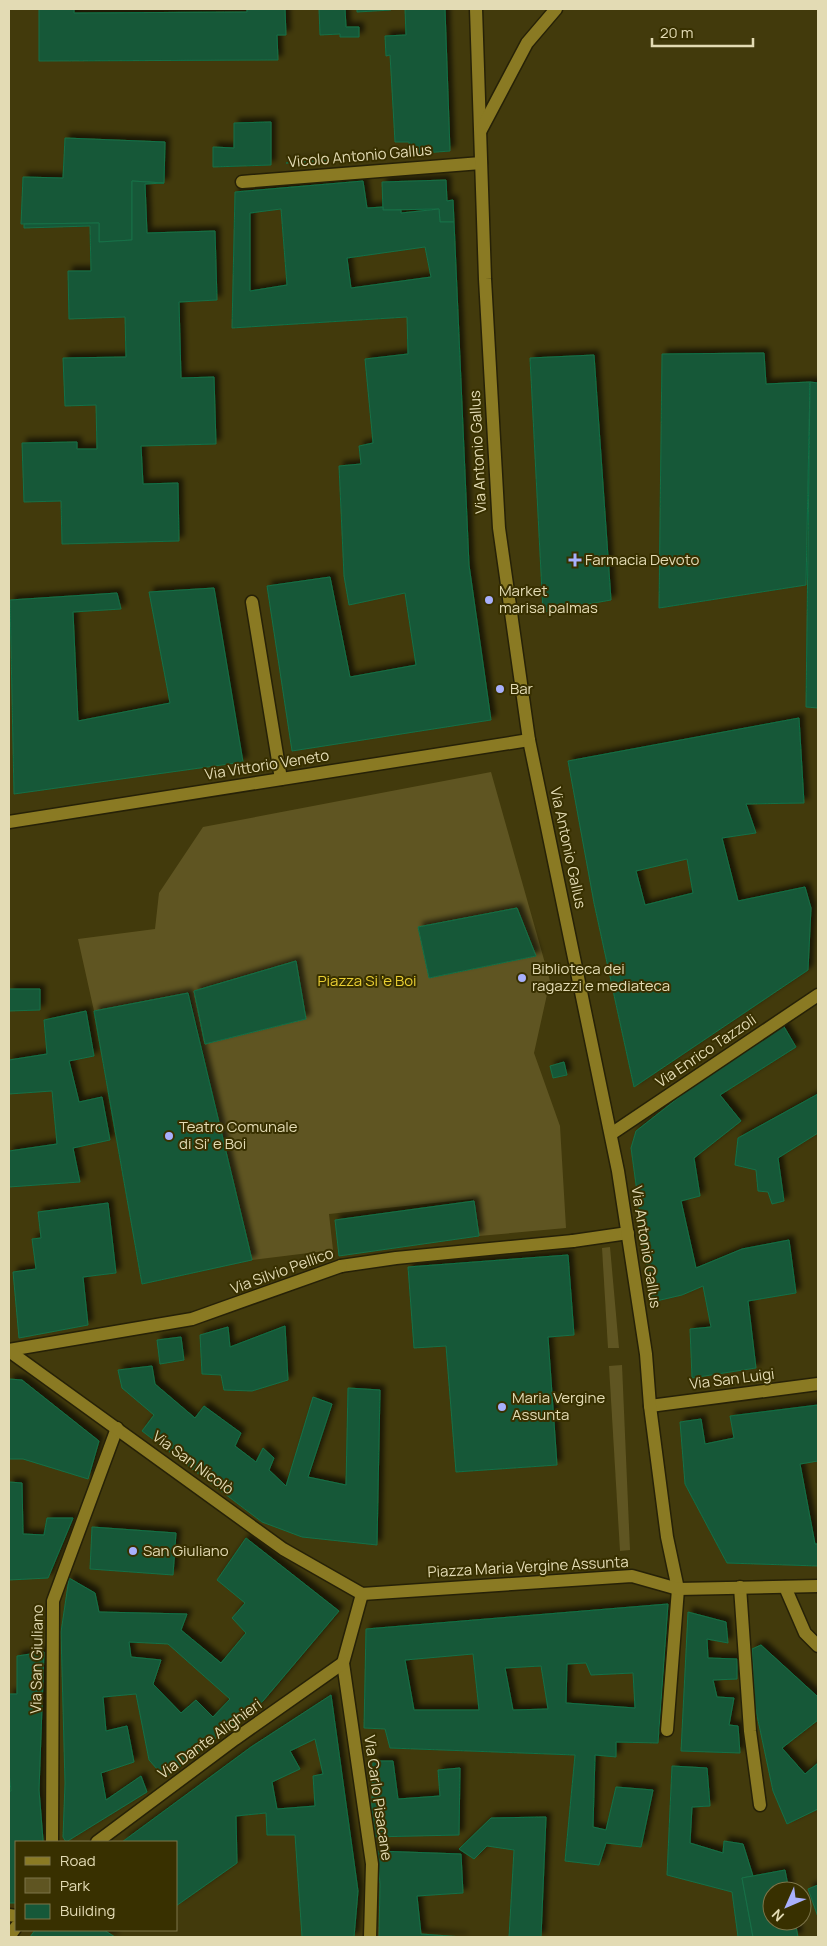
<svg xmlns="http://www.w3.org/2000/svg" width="827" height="1946" viewBox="0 0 827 1946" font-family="Manrope,sans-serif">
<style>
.green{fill:#5f5522}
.building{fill:#165839;stroke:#137047;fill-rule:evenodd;filter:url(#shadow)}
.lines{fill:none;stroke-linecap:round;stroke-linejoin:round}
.pedestrian-casing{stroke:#262107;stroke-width:15}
.minor-casing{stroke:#262107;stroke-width:15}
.tertiary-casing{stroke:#262107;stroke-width:15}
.secondary-casing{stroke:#262107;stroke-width:15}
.pedestrian{stroke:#8a7a23;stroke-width:12}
.minor{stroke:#8a7a23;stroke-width:12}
.tertiary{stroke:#8a7a23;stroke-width:12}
.secondary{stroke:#8a7a23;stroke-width:12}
.poi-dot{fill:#a8b0fc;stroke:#383000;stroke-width:2}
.labels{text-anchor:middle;stroke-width:4;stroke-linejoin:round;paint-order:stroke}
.street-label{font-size:15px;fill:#e3dbb4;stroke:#383000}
.poi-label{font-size:15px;fill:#e3dbb4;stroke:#383000;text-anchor:start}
.park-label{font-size:15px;fill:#eacf33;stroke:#383000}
</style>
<defs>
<filter id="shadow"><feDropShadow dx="4.5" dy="-4.5" stdDeviation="2.5" flood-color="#0009"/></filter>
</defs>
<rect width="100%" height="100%" fill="#423a0c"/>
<!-- green -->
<g class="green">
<polygon points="491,772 550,981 534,1053 560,1126 566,1228 479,1236 473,1199 329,1214 333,1250 252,1260 189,993 94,1011 78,939 155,929 159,893 203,827"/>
<polygon points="610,1247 619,1348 608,1348 602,1248"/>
<polygon points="622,1365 630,1550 620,1551 609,1366"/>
</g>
<!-- building -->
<g class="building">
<polygon points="39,9 74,9 74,13 247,12 247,9 285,9 286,35 277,35 278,60 39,61"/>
<polygon points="319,9 345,9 346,27 359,27 359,37 340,37 340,34 320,35"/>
<polygon points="357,9 391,9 391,10 357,12"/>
<polygon points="405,9 445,9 450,151 410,154 409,142 395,142 390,55 386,56 385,36 406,35"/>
<polygon points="271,122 271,165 213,167 213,147 234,148 234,123"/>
<polygon points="65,138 165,142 164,183 132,181 132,240 99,242 99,223 21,224 23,177 63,178"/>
<polygon points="326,160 326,161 286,163"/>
<polygon points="446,180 447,201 453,200 454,222 440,222 439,209 383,210 382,182"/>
<polygon points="132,181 164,183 145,184 147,233 215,231 217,300 179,302 181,378 214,377 216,444 141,446 143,484 178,483 179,541 62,544 61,501 24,502 22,443 77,442 77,449 97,449 96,405 65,406 63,358 126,357 125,317 69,319 68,271 91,271 90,226 24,228 24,224 99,223 99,242 132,240"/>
<path d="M363,181L367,208L383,207V210H401V213L439,209L440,222H454L469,565L491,720L292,751L267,586L330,577L350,677L416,665L405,593L349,605L344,576L339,466L361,464L359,446L373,443L365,359L408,354L407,317L232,328L235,192ZM281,209L287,285L250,291V213ZM425,247L431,277L351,288L347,258Z"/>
<polygon points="764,353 766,384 810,382 806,585 659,608 662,354"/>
<polygon points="594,355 611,600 543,612 530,358"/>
<polygon points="810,382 818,383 818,708 806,707"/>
<polygon points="214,588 243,762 14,794 10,600 117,593 121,609 73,612 78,721 170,703 149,592"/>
<path d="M799,718L804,803L746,804L756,833L722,838L738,901L805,887L811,908L808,970L634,1087L594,903L568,761ZM687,859L693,893L645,905L636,871Z"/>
<polygon points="517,908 536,956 429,978 418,927"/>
<polygon points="296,961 306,1019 205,1044 194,991"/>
<polygon points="9,989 40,989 40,1010 9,1011"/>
<polygon points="188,993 252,1260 142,1284 94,1011"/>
<polygon points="86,1011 94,1056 69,1061 79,1102 102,1097 110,1140 73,1148 80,1182 9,1187 9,1151 57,1144 52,1091 9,1094 9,1060 47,1054 44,1020"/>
<polygon points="783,1025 796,1047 720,1095 741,1121 694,1158 700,1196 681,1201 696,1268 742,1249 789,1240 796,1293 748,1301 756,1368 692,1378 690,1329 711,1327 703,1286 682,1295 652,1302 631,1148 636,1131 701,1080"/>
<polygon points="564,1062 567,1075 553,1078 550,1066"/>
<polygon points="818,1094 818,1133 778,1158 784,1201 772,1204 768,1192 758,1191 756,1170 735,1165 738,1138"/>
<polygon points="474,1201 479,1236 339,1256 335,1220"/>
<polygon points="108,1203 116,1273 83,1277 88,1325 19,1338 13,1272 36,1269 32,1239 41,1238 38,1212"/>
<polygon points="568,1255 574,1335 548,1337 557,1465 456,1472 446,1346 414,1348 408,1267"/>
<polygon points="285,1326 288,1380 252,1391 224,1390 221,1375 202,1374 200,1335 228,1327 230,1347"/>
<polygon points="181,1337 184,1360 160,1364 157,1340"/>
<polygon points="152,1366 155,1384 195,1418 204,1406 241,1433 235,1446 256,1462 263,1448 274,1458 269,1470 286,1486 313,1397 332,1404 308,1477 346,1485 348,1388 380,1390 377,1545 302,1537 262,1522 142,1431 154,1415 122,1388 118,1370"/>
<polygon points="9,1379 22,1380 99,1441 88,1479 23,1459 9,1459"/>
<polygon points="818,1405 818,1461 800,1464 815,1544 818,1544 818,1566 727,1563 685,1484 680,1422 701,1419 705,1444 734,1438 730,1416"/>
<polygon points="9,1482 22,1483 23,1534 44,1535 47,1518 73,1518 48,1578 9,1580"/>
<polygon points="92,1527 176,1533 173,1575 90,1569"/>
<path d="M246,1538L339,1611L263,1701L165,1778L149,1760L136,1694L103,1697L106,1731L127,1726L134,1762L101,1773L106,1800L141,1776L147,1792L66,1842L63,1837L65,1783L61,1632L69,1578L95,1593L99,1612L187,1614L181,1630L221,1663L246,1633L232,1618L245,1603L217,1580ZM129,1642L168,1644L230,1699L213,1717L196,1700L181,1713L153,1684L161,1660L131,1657Z"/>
<path d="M668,1604L658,1743L616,1742V1757L595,1755L593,1827L606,1830L616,1787L653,1790L641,1847L606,1843L599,1865L565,1861L575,1755L390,1748L385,1729L364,1728L366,1629ZM473,1654L479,1710H414L405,1660ZM586,1663L591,1675L633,1673L635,1708L566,1703L567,1664ZM541,1666L548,1709L513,1710L505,1668Z"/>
<polygon points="688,1612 726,1622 728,1643 707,1639 708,1658 737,1659 737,1679 713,1680 717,1697 734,1698 729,1725 738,1726 740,1753 681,1751"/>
<polygon points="761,1645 818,1697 818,1720 782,1748 805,1774 818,1763 818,1809 787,1824 773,1791 755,1706 752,1649"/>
<polygon points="44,1652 39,1790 43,1840 43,1842 16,1842 16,1903 9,1903 9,1791 11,1791 9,1773 9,1694 17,1694 17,1656"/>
<path d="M331,1695L358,1891L354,1937H302L295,1835H267L266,1813L236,1816L237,1863L176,1906V1842H122L251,1747ZM315,1739L323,1774L313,1776L315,1806L277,1809L272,1782L300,1769L290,1751Z"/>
<polygon points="373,1761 393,1761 398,1799 440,1796 438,1770 460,1768 459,1835 371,1837"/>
<polygon points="672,1766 707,1768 710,1806 692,1807 690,1843 723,1853 724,1841 743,1844 753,1876 742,1878 753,1937 738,1937 732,1892 667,1875"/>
<polygon points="546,1817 541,1937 509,1937 514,1850 487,1846 474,1859 459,1849 491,1818"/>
<polygon points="377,1851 461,1854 463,1893 417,1896 421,1934 463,1937 379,1937 380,1884"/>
<polygon points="785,1870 789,1891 772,1891 772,1921 795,1921 798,1937 753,1937 742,1878"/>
<polygon points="818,1885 818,1917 808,1889"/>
<polygon points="35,1930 104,1930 115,1937 30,1937"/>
</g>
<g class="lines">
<!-- pedestrian casing -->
<g class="pedestrian-casing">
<polyline id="pedestrian" points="341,1266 396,1258 573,1241"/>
</g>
<!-- minor casing -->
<g class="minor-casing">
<g id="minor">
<polyline points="242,182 481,163"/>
<polyline points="252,602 281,779"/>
<polyline points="9,822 529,740"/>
<polyline points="611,1134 818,995"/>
<polyline points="573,1241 628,1233"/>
<polyline points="9,1350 192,1319 341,1266"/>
<polyline points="650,1406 818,1384"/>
<polyline points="740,1587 750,1731 760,1805"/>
<polyline points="362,1594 343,1663 372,1864 370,1937"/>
<polyline points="667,1730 678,1589"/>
<polyline points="52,1842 53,1601 117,1428"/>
<polyline points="97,1842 235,1739 343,1663"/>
<polyline points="9,1915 16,1916"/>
<polyline points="9,1937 16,1927"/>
</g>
</g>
<!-- tertiary casing -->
<g class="tertiary-casing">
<g id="tertiary">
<polyline points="476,9 485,279 499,528 529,740 618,1171 646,1354 650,1406 667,1537 678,1589"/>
<polyline points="481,130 527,43 556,9"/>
<polyline points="785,1587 805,1633 818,1646"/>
</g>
</g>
<!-- secondary casing -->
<g class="secondary-casing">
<polyline id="secondary" points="9,1351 283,1549 362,1594 632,1576 678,1589 818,1586"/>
</g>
<!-- pedestrian -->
<use href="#pedestrian" class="pedestrian"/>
<!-- minor -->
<use href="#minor" class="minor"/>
<!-- tertiary -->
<use href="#tertiary" class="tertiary"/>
<!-- secondary -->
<use href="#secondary" class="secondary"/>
</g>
<!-- markers -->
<g class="poi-dot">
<path d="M572.5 552.5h5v5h5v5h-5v5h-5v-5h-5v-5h5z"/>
<circle cx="489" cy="600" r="5"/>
<circle cx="500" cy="689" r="5"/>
<circle cx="522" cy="978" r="5"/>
<circle cx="169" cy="1136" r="5"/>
<circle cx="502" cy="1407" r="5"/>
<circle cx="133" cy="1551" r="5"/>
</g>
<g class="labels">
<!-- street labels -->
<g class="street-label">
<text transform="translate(360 156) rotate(-5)" y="5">Vicolo Antonio Gallus</text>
<text transform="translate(478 452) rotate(-93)" y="5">Via Antonio Gallus</text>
<text transform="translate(267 765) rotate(-9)" y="5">Via Vittorio Veneto</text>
<text transform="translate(568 848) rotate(78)" y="5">Via Antonio Gallus</text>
<text transform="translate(706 1051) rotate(-34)" y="5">Via Enrico Tazzoli</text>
<text transform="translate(646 1247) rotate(81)" y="5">Via Antonio Gallus</text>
<text transform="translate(282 1271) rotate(-20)" y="5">Via Silvio Pellico</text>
<text transform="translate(732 1379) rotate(-7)" y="5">Via San Luigi</text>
<text transform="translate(193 1463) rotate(36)" y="5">Via San Nicolò</text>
<text transform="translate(528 1567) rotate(-3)" y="5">Piazza Maria Vergine Assunta</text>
<text transform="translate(37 1659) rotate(-89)" y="5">Via San Giuliano</text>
<text transform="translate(210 1739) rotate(-36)" y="5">Via Dante Alighieri</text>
<text transform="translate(378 1798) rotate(82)" y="5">Via Carlo Pisacane</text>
</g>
<!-- poi labels -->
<g class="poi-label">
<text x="585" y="565">Farmacia Devoto</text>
<text x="499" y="596">Market<tspan x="499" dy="17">marisa palmas</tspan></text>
<text x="510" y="694">Bar</text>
<text x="532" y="974">Biblioteca dei<tspan x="532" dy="17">ragazzi e mediateca</tspan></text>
<text x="179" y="1132">Teatro Comunale<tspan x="179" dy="17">di Si' e Boi</tspan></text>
<text x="512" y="1403">Maria Vergine<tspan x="512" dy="17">Assunta</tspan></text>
<text x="143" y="1556">San Giuliano</text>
</g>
<!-- park labels -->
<g class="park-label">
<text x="367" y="986">Piazza Si ’e Boi</text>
</g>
</g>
<!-- border -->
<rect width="827" height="1946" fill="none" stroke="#e3dbb4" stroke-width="20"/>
<!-- legend -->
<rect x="15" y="1841" width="162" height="90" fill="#383000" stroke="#7c7448"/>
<rect x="25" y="1857" width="25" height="8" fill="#8a7a23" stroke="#7c7448"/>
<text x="60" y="1866" font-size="15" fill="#e3dbb4">Road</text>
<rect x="25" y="1878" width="25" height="15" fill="#5f5522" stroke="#7c7448"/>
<text x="60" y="1891" font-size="15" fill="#e3dbb4">Park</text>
<rect x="25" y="1904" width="25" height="15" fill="#165839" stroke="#7c7448"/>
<text x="60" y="1916" font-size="15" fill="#e3dbb4">Building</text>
<!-- north arrow -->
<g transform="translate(787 1906) rotate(225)"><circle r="24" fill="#383000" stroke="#7c7448"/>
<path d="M0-4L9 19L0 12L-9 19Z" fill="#a8b0fc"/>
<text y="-8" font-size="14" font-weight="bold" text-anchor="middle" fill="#e3dbb4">N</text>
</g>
<!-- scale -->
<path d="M652 38v8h101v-8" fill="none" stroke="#e3dbb4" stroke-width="2.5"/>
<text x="660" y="38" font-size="15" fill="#e3dbb4" stroke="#383000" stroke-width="4" paint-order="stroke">20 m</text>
</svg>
